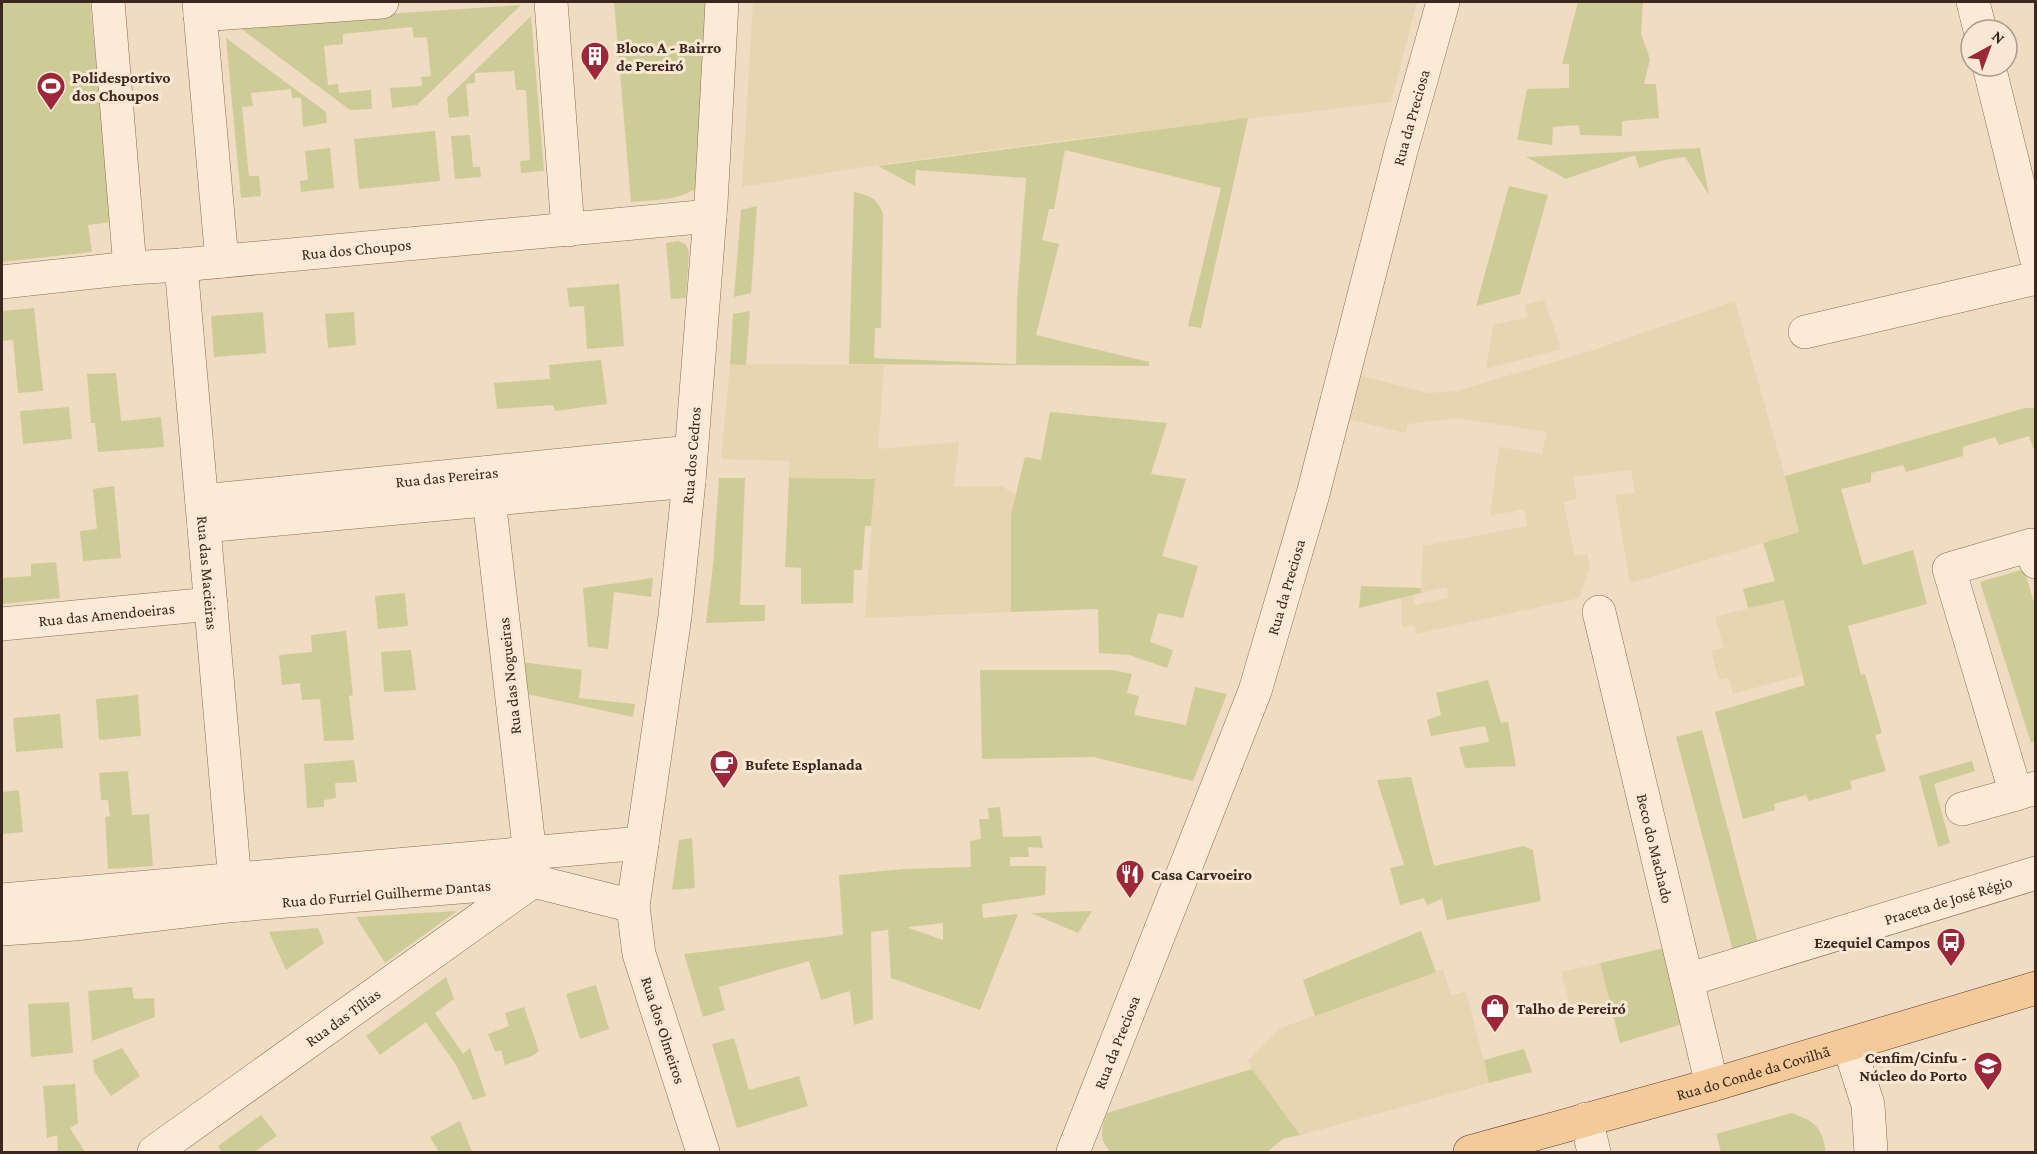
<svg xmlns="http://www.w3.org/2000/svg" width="2037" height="1154" viewBox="0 0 2037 1154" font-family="'Crimson Pro',serif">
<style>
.farmland{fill:#e6d5b0}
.green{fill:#cecc96;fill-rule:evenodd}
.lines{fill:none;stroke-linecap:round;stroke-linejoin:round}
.minor-casing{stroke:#8a6c59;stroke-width:34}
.major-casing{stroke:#583b2d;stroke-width:34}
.minor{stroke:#faead6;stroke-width:33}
.major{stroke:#f4ca99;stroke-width:33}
.labels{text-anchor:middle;stroke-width:6;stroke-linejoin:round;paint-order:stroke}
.poi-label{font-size:16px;font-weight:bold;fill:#3a271e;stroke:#f7e7d3;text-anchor:start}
.street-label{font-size:16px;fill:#3a271e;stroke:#f7e7d3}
</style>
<rect width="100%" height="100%" fill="#f0dbc3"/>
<!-- farmland -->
<g class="farmland">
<polygon points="753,2 1417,2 1391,102 1049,142 856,168 742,187"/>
<polygon points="1544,300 1561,349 1486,369 1493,325 1528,317 1525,305"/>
<polygon points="1735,301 1785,476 1799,532 1630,583 1615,495 1635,493 1631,470 1573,477 1577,499 1563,502 1575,556 1587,554 1590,567 1579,598 1416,634 1415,626 1402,627 1401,597 1413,594 1415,605 1448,598 1447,587 1421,593 1423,546 1527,526 1524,509 1490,516 1499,447 1542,454 1547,432 1458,418 1408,424 1406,433 1348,419 1358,375 1428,393 1457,391 1594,350"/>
<polygon points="730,364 884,365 878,449 959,442 954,487 1002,486 1015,495 1011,514 1011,612 865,618 875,479 789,478 789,461 721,459"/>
<polygon points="1784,599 1802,675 1733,694 1729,678 1719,680 1711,651 1724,648 1715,617"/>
<polygon points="1600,963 1610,1003 1572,1013 1561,972"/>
<polygon points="1443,969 1451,996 1466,991 1489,1083 1300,1135 1252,1069 1248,1060 1281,1028"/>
</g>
<!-- green -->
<g class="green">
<polygon points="2,2 90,2 112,222 88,225 92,252 2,262"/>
<path d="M614,2H708L696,188C679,201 652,200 631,202Z"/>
<polygon points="1578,2 1643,2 1641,34 1650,59 1644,84 1656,84 1659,118 1622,121 1622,136 1580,135 1579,125 1553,127 1552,145 1517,140 1527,89 1569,88 1569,64 1562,64"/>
<polygon points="521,5 417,105 392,108 390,88 422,86 421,77 431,76 427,37 414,38 412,27 343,34 343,44 324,46 328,85 338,84 339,93 371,90 372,109 350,110 235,24"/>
<polygon points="531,16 544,171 521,173 520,161 530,160 526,90 516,90 514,71 475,73 475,83 466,84 469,116 449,118 447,98"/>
<polygon points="226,38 326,112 327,123 303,127 301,98 292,98 291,89 251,93 253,106 242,107 249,176 259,176 261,196 241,198"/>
<path d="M1248,118L1201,328L1188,326L1221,188L1065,150L1054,209H1049L1042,240L1059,244L1036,335L1149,362V366L849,364L854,192C871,196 877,198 883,214L881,328H875L874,358L1016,364L1017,300L1026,178L916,170L915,186L878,166Z"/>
<polygon points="435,131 440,181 359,189 354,139"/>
<polygon points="470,135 473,167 480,167 481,177 455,179 451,136"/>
<polygon points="330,148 334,188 301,192 300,181 308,180 305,151"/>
<polygon points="1700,148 1709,195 1685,157 1664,160 1639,168 1635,155 1566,179 1526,157"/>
<polygon points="1509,186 1548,195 1520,294 1476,306"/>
<polygon points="757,206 751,293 734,297 741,210"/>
<polygon points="678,241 685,244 689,251 686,298 671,299 666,243"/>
<polygon points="619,284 624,346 587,349 584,306 569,307 567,288"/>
<polygon points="34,308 43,391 18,393 13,340 2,341 2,311"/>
<polygon points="750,311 746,365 730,364 733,314"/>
<polygon points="263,312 266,353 214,357 211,316"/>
<polygon points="354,312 356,345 328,348 325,314"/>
<polygon points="601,360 607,404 555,411 553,405 497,409 494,383 550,379 549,365"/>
<polygon points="116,373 121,421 161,417 164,447 98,452 95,423 91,423 87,374"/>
<polygon points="69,407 72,439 23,444 20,411"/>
<polygon points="2025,408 2035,408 2035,453 2029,436 1999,445 1995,437 1963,447 1963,456 1906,472 1903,465 1871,473 1871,482 1841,489 1863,565 1913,550 1927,604 1848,626 1861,675 1865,674 1882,733 1875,735 1886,771 1850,781 1852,789 1809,801 1806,795 1774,804 1775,810 1743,819 1715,712 1805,685 1784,600 1748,608 1743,589 1775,581 1763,543 1799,532 1785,476"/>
<polygon points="1050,412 1167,423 1151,474 1186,479 1162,556 1198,566 1183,618 1158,613 1150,642 1173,650 1167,668 1129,655 1099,653 1098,609 1011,612 1011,514 1025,457 1041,460"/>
<polygon points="719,478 745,478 740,605 765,605 765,621 706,623 713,565"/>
<polygon points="789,478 875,479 871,526 865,526 862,570 854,570 853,603 801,604 801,568 785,567"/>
<polygon points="114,486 121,558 83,561 80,531 97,529 93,489"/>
<polygon points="56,562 60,598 2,604 2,578 31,576 31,564"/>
<polygon points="2024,569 2035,606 2035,741 2031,743 1980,582"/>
<polygon points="653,578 651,597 614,592 608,649 588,647 583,588"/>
<polygon points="1361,586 1421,588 1421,593 1359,608"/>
<polygon points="405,593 408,626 378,629 375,596"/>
<polygon points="346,631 353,695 349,696 354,740 324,741 320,699 302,700 300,683 282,685 279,655 312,652 311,635"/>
<polygon points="411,650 416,690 384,692 381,652"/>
<polygon points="522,662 582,670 579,698 635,704 633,717 527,694"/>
<polygon points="980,670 1112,670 1132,674 1127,693 1139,696 1134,715 1186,725 1195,687 1227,694 1193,781 1093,757 982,759"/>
<polygon points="1488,680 1501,723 1508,722 1516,766 1465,768 1459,747 1489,742 1485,726 1431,736 1427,720 1441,715 1436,693"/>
<polygon points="138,695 141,736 99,740 96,699"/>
<polygon points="60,714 63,748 16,752 13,718"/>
<polygon points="1702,730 1758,943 1733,951 1676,737"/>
<polygon points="354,760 357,782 335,783 336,798 324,800 324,807 307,808 304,764"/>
<polygon points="1972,761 1975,771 1934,784 1950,843 1938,847 1919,776"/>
<polygon points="128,771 132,815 149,814 153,866 108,869 105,817 110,816 108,800 101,800 99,773"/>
<polygon points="1411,777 1434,866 1524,846 1533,850 1541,901 1447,920 1442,899 1427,905 1424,898 1400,905 1390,868 1404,865 1377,780"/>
<polygon points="19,790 23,832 2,834 2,792"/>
<path d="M1000,807L1003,837L1041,836L1043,848L1028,847L1029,857H1010V866H1046L1045,895L982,904L983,918L1018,914L980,1010L891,978L888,930L871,932L873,1019L854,1025L850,991L821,1000L809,961L719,987L725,1010L703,1017L684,954L843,935L839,875L905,869L971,867L970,841L981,839L979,819H989L988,808ZM943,923V940L909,928V927Z"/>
<polygon points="692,838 695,888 672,890 679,840"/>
<polygon points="457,911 385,963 356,917"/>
<polygon points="1092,911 1078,933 1031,913"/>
<polygon points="318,928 324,943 286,970 269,932"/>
<polygon points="1421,931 1436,972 1315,1016 1303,980"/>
<polygon points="1669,947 1689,1022 1620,1043 1600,963"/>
<polygon points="446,977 454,999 435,1013 463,1054 470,1048 486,1096 473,1100 456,1065 426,1022 380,1055 366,1036"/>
<polygon points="596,985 609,1029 580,1039 566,994"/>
<polygon points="132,987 134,999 154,998 155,1017 92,1041 88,991"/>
<polygon points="69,1002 73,1053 31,1057 28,1004"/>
<polygon points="524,1007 539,1051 532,1056 505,1065 501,1050 495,1052 488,1034 509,1026 505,1013"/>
<polygon points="734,1038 749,1090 799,1076 808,1106 737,1128 712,1044"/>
<polygon points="122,1048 140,1076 111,1096 94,1071 93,1060"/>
<polygon points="1524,1049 1532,1072 1489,1083 1484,1060"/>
<path d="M1252,1069L1300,1135L1283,1139L1267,1152H1111C1098,1139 1101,1129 1107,1113Z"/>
<polygon points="75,1084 78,1123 70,1128 85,1152 58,1152 57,1135 47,1138 43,1086"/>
<path d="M1792,1113C1816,1122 1821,1126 1826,1152H1721L1716,1134Z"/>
<polygon points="261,1115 277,1136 254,1152 222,1152 218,1146"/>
<polygon points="460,1121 472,1152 439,1152 430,1137"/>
</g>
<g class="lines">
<!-- minor casing -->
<g class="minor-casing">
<g id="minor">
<polyline points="108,2 130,268"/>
<polyline points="199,2 222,261"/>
<polyline points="551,2 568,230"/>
<polyline points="1973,2 1980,30"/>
<polyline points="200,15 382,2"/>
<polyline points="1989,66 2036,257"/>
<path id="s1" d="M181,265L237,905"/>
<path id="s2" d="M2,282L130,268L181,265L710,216"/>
<polyline points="1805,332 2036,278"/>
<path id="s3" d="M202,501L691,452"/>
<polyline points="204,526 689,481"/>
<polyline points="2036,562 2031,545 1949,569 2016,794 2036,788"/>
<path id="s4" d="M1599,612L1712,1085"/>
<path id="s5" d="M2,624L211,604"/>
<polyline points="1962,809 2016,794"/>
<polyline points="2,900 642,843"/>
<path id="s6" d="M2,929L75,924L227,906L533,881L633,906"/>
<path id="s7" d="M1687,980L2036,873"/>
<polyline points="1849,1045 1868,1105 1871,1152"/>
<polyline points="1586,1119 1594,1152"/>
<path id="s8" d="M154,1152L533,881L489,499"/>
<path id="s9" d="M703,1152L639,954L633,906L675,616L689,481L711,203L722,2"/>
<path id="s10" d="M1073,1152L1255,691L1313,494L1401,151L1443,2"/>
</g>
</g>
<!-- major casing -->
<g class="major-casing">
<g id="major">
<path id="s11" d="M1470,1152L1712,1085L2036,988"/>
</g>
</g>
<!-- minor -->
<use href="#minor" class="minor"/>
<!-- major -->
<use href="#major" class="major"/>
</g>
<!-- icons -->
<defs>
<g id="building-pin" transform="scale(1.5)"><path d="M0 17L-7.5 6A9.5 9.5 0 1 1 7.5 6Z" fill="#9c2739" stroke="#f7e7d3"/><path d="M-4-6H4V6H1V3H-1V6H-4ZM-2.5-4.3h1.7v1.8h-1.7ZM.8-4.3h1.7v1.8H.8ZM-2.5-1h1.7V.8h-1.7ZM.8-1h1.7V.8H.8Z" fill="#fff"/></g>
<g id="stadium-pin" transform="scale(1.5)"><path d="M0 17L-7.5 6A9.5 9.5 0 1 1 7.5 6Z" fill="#9c2739" stroke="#f7e7d3"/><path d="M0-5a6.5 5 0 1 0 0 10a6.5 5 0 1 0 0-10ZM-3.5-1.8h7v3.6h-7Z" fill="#fff"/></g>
<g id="cafe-pin" transform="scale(1.5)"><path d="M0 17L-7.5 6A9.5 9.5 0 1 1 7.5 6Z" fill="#9c2739" stroke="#f7e7d3"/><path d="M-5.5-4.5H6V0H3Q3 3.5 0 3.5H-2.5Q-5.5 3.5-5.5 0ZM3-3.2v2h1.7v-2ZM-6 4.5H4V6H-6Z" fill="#fff"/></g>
<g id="restaurant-pin" transform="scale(1.5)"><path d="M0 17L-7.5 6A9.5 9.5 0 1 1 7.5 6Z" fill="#9c2739" stroke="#f7e7d3"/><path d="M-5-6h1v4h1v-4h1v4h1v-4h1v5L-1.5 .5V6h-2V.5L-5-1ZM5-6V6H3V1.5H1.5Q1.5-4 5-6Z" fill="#fff"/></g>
<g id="bus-pin" transform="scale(1.5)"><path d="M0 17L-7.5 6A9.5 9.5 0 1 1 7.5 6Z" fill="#9c2739" stroke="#f7e7d3"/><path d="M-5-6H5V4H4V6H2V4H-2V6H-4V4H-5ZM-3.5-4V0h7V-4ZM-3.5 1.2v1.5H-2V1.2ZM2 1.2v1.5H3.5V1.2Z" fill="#fff"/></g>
<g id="shop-pin" transform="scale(1.5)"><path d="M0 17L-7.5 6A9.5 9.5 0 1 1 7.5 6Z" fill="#9c2739" stroke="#f7e7d3"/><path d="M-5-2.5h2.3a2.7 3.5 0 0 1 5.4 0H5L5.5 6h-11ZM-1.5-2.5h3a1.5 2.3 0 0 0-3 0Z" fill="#fff"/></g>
<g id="school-pin" transform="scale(1.5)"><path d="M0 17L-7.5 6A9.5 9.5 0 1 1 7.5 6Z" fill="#9c2739" stroke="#f7e7d3"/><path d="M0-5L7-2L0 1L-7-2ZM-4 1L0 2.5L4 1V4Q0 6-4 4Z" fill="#fff"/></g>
</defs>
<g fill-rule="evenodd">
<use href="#building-pin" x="595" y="56"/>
<use href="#stadium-pin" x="51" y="86"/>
<use href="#cafe-pin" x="724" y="764"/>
<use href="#restaurant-pin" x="1130" y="874"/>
<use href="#bus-pin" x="1951" y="942"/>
<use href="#shop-pin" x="1495" y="1008"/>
<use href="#school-pin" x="1988" y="1066"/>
</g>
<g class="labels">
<!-- poi labels -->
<g class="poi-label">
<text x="616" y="53">Bloco A - Bairro<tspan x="616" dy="18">de Pereiró</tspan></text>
<text x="72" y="83">Polidesportivo<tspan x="72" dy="18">dos Choupos</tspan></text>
<text x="745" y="770">Bufete Esplanada</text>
<text x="1151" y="880">Casa Carvoeiro</text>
<text x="1930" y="948" text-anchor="end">Ezequiel Campos</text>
<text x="1516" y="1014">Talho de Pereiró</text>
<text x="1967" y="1063" text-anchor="end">Cenfim/Cinfu -<tspan x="1967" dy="18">Núcleo do Porto</tspan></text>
</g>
<!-- street labels -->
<g class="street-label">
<text dy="6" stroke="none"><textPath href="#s10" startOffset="1090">Rua da Preciosa</textPath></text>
<text dy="6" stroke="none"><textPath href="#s2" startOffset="356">Rua dos Choupos</textPath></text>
<text dy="6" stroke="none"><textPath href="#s9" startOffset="711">Rua dos Cedros</textPath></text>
<text dy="6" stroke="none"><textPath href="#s3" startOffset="246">Rua das Pereiras</textPath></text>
<text dy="6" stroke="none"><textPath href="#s1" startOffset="309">Rua das Macieiras</textPath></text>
<text dy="6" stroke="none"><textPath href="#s10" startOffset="604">Rua da Preciosa</textPath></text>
<text dy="6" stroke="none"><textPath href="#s5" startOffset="105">Rua das Amendoeiras</textPath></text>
<text transform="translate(509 676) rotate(-96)" y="6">Rua das Nogueiras</text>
<text dy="6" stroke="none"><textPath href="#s4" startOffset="243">Beco do Machado</textPath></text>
<text dy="6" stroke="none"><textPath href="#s6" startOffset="386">Rua do Furriel Guilherme Dantas</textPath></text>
<text dy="6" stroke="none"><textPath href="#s7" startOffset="273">Praceta de José Régio</textPath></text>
<text dy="6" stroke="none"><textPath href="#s8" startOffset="232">Rua das Tílias</textPath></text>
<text transform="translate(664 1030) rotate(72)" y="6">Rua dos Olmeiros</text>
<text dy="6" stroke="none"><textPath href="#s10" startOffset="118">Rua da Preciosa</textPath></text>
<text dy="6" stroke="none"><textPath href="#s11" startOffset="294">Rua do Conde da Covilhã</textPath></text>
</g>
</g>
<!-- border -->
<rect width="2037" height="1154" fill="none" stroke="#3a271e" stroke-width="6"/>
<!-- north arrow -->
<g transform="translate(1989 48) rotate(41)"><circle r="28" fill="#f7e7d3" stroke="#ab9a8b" stroke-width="1.5"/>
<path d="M0-4.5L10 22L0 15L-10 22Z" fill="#9c2739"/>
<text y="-9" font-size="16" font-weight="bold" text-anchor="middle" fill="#3a271e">N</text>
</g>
</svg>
